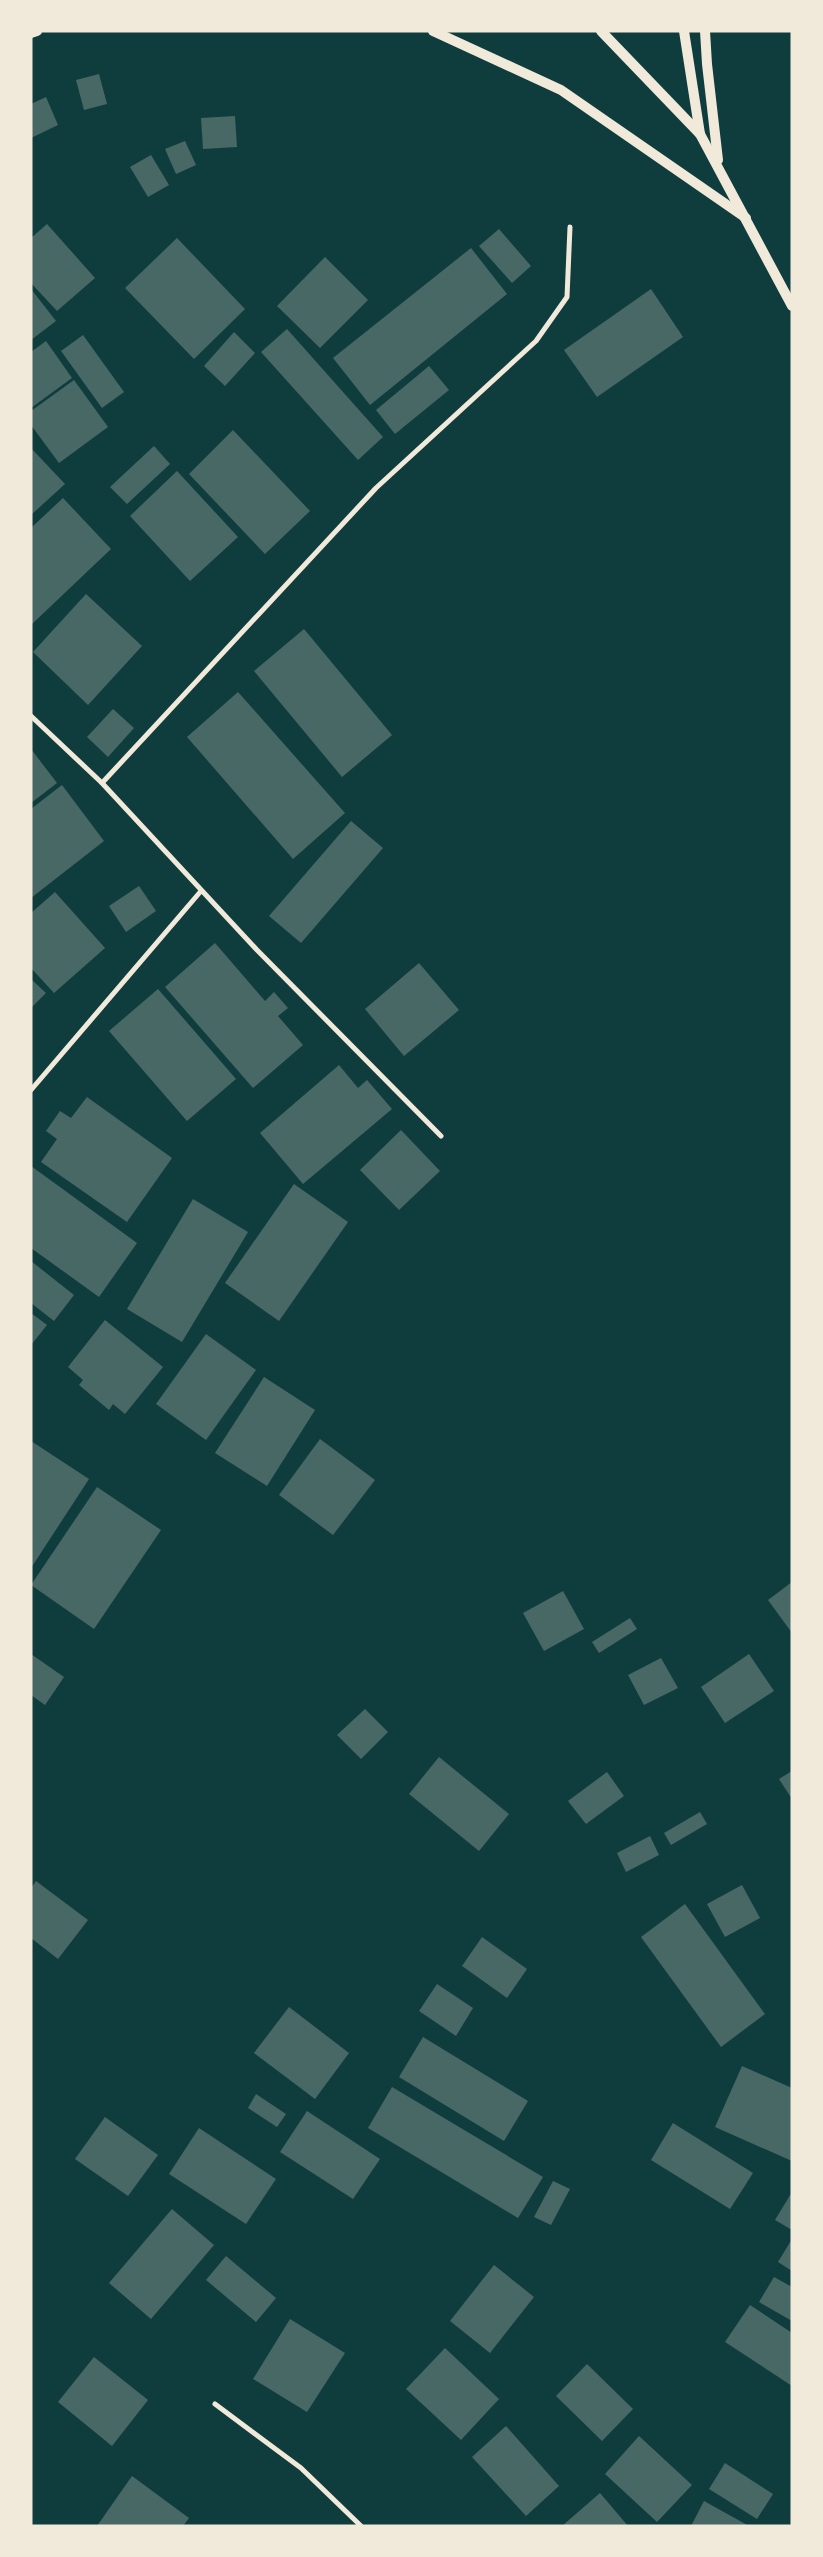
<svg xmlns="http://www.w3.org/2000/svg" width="823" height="2557" viewBox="0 0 823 2557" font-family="'Public Sans',sans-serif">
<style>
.building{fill:#486865}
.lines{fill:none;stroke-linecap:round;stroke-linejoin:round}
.minor{stroke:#f1e9da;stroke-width:5}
.secondary{stroke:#f1e9da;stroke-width:10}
</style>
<rect width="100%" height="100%" fill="#0f3d3e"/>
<!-- building -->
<g class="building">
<polygon points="99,74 107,104 84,110 76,80"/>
<polygon points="46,97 58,125 31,138 31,104"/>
<polygon points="235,116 237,147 203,149 201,118"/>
<polygon points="185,141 196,165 176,174 165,149"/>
<polygon points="151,155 169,185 148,197 130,167"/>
<polygon points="47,224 95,278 57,311 31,283 31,238"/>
<polygon points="499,229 531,266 512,283 479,246"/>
<polygon points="177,238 245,309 194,359 125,288"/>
<polygon points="471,248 507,294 370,405 333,358"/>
<polygon points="325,257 368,300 320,348 277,306"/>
<polygon points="31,289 56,321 31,340"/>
<polygon points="651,289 683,337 597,397 564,350"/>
<polygon points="287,329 383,437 358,460 261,352"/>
<polygon points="234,332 255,353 225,386 204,366"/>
<polygon points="83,335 124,392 102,408 61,351"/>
<polygon points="46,341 72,378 31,408 31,352"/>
<polygon points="429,366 449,390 395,434 376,410"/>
<polygon points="74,380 108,427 59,463 31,425 31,411"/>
<polygon points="233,430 310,511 265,554 189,474"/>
<polygon points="154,446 170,464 127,504 110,487"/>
<polygon points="31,448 65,484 31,515"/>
<polygon points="177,471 238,537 190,581 130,516"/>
<polygon points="63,498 111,549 31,625 31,528"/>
<polygon points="86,594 142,646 88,705 33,652"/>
<polygon points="304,629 392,735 342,777 254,671"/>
<polygon points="238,692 345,813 293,859 187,737"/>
<polygon points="113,709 134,728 108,757 87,737"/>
<polygon points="31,749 57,783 31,803"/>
<polygon points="62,785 104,841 31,898 31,809"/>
<polygon points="351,821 383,848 301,943 269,916"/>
<polygon points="139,886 156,911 126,932 109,906"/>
<polygon points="55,892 105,948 54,993 31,968 31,913"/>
<polygon points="215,943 265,1001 274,992 288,1008 278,1016 303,1045 253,1088 165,987"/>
<polygon points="419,963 459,1010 404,1056 365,1009"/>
<polygon points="31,979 46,993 31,1008"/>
<polygon points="158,989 236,1079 187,1121 109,1031"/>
<polygon points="339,1065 358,1088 367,1080 392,1109 303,1184 260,1133"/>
<polygon points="87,1097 172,1158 127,1222 41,1162 57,1139 46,1131 60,1111 71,1118"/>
<polygon points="401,1130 440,1171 399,1210 360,1170"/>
<polygon points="31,1166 137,1243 99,1297 31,1248"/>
<polygon points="294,1184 348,1222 279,1321 225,1283"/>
<polygon points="193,1199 248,1232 182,1342 127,1309"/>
<polygon points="31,1261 74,1295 54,1321 31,1303"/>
<polygon points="31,1313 47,1325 31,1345"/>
<polygon points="105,1320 163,1367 125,1414 113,1404 109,1410 79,1385 83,1380 68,1367"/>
<polygon points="206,1334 256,1370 206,1440 156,1404"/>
<polygon points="264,1377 315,1410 267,1486 215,1453"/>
<polygon points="320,1439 375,1480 333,1535 279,1495"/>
<polygon points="31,1441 89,1479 31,1568"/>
<polygon points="97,1487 161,1530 94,1629 31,1585"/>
<polygon points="792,1582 792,1633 768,1600"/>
<polygon points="563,1591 584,1629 544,1651 523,1613"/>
<polygon points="630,1618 637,1629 599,1653 592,1642"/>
<polygon points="31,1654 64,1677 45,1705 31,1695"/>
<polygon points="749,1654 774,1691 725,1723 701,1687"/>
<polygon points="661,1658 678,1688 644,1705 628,1675"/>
<polygon points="365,1709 388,1732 361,1759 337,1735"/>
<polygon points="439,1757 509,1814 479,1851 409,1794"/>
<polygon points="792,1771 792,1799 779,1779"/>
<polygon points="607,1772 624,1796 586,1824 568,1801"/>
<polygon points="700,1812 707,1824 671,1845 664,1833"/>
<polygon points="650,1836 659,1855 626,1872 617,1853"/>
<polygon points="36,1881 88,1920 58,1959 31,1938 31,1888"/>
<polygon points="742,1885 760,1918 725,1937 707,1904"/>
<polygon points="685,1904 765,2014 721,2047 641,1937"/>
<polygon points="482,1937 527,1969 507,1998 462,1966"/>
<polygon points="437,1984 473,2008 456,2036 419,2011"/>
<polygon points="289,2007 349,2053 315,2099 254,2053"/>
<polygon points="423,2037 528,2101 504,2141 399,2077"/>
<polygon points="742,2066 792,2088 792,2161 715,2127"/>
<polygon points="392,2087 543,2177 518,2218 368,2128"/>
<polygon points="256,2094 286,2114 277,2127 248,2108"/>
<polygon points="307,2111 380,2159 353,2199 280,2152"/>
<polygon points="105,2117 158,2155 128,2196 75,2159"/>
<polygon points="673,2123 753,2173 730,2209 651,2160"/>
<polygon points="199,2128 276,2179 246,2224 169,2174"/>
<polygon points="553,2181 570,2189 551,2225 534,2217"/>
<polygon points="792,2192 792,2230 775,2220"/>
<polygon points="172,2209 214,2245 151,2319 109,2283"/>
<polygon points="792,2239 792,2271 778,2262"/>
<polygon points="226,2256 276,2298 256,2322 206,2280"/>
<polygon points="494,2265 534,2297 490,2353 450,2321"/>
<polygon points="774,2277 792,2287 792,2321 759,2302"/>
<polygon points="750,2305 792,2333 792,2386 725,2342"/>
<polygon points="290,2319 345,2353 307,2412 253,2379"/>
<polygon points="445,2348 499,2399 461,2440 406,2389"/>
<polygon points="94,2357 148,2400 112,2446 58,2402"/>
<polygon points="587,2364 633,2409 602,2441 556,2396"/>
<polygon points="506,2426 559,2486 526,2516 472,2457"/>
<polygon points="639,2436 692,2485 657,2522 605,2474"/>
<polygon points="725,2463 773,2494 757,2519 709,2489"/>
<polygon points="132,2476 189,2518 183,2526 97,2526"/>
<polygon points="600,2493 628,2526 562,2526"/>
<polygon points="704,2501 749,2526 691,2526"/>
</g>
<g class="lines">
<!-- minor -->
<g class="minor">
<polyline points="31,716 102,783 257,950 441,1136"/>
<polyline points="102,783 376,488 536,341 567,297 570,227"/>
<polyline points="31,1090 201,891"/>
<polyline points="215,2404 301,2468 361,2526"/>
</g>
<!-- secondary -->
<g class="secondary">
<polyline points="433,31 561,90 746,218"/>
<polyline points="601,31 700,134 792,306"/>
<polyline points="684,31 700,134"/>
<polyline points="705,31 707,64 718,160"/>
<polyline points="31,33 37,31"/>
</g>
</g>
<!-- border -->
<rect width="823" height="2557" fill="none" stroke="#f1e9da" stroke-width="65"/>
</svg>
